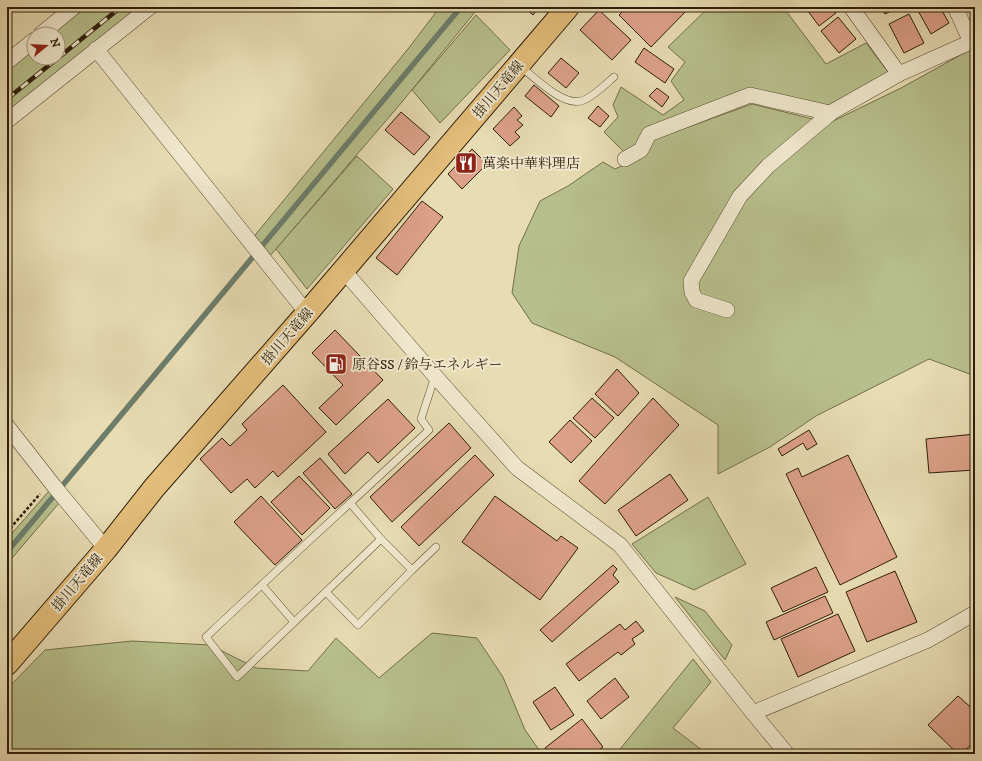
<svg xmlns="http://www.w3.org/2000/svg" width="982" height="761" viewBox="0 0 982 761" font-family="'IM FELL DW Pica','Noto Serif JP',serif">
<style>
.green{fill:#b7c08c;stroke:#726f4b}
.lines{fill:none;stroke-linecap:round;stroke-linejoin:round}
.stream{stroke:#6d7d6b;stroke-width:5.5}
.building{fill:#dca188;stroke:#2e1e0a}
.service-casing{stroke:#5c4e34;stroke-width:8}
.minor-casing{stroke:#5c4e34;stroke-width:16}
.primary-casing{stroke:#2e1e0a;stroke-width:24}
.path{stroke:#2e1e0a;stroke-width:2.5;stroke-dasharray:3 2;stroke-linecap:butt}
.service{stroke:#f0e8ce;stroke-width:7}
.minor{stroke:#f0e8ce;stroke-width:15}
.primary{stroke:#e4be7a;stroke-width:22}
.rail-casing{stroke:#2e1e0a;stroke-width:4.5}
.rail{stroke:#f0e8ce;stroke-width:3;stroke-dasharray:9;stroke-linecap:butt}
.labels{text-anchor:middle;stroke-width:4;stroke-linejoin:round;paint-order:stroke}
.street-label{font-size:14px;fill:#2e1e0a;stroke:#f0e8ce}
.poi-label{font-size:14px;fill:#2e1e0a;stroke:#f0e8ce;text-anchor:start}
</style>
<rect width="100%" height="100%" fill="#e8dcb3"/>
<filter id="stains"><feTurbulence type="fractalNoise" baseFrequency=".005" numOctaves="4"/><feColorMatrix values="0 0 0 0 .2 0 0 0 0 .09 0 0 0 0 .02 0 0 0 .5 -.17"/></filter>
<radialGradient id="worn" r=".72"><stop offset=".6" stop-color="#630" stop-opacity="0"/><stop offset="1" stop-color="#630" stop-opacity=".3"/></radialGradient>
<!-- green -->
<g class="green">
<polygon points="86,7 146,7 7,118 7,70 34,49 34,58 58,58 58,34 52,34"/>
<polygon points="440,7 479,7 402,102 270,256 254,239 256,234 408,49"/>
<polygon points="709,7 783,7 826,64 866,43 892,77 830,113 743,93 649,134 629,157 604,132 618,117 613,105 621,87 663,115 684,100 671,81 685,62 668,47"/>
<polygon points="476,15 510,50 440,123 412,90"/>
<polygon points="975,47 975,376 929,359 816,416 770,447 718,474 718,425 615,357 532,323 512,293 519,246 540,201 568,186 603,162 615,169 639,158 655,139 752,104 829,123 901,88"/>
<polygon points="357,156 393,189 307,289 276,249"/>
<polygon points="49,491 60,502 7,564 7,539"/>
<polygon points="708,497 746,564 694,590 656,573 632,544"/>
<polygon points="675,597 705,611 719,629 732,645 725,660"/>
<polygon points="432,633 477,638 503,677 525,730 542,754 7,754 7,689 45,650 132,641 210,645 256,668 308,671 336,638 379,678"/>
<polygon points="693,659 711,682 673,728 707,754 620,754 621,748"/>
</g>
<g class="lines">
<!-- stream -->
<polyline class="stream" points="7,552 461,7"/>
</g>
<!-- building -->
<g class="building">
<polygon points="524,7 539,7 533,15"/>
<polygon points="627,7 690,7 651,47 619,15"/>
<polygon points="805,7 831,7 836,13 819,26"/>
<polygon points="882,7 900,7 885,14"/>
<polygon points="922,7 940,7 949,23 931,34 917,9"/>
<polygon points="599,10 631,40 612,60 580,30"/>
<polygon points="909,14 924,43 904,53 889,24"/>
<polygon points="838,17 856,39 839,53 821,31"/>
<polygon points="644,48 674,69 665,83 635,62"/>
<polygon points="561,58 579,73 566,88 548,73"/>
<polygon points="534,85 559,106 551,117 525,96"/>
<polygon points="657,88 669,97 662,107 649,96"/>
<polygon points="598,106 609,116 600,127 588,118"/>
<polygon points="514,107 522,116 517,120 523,125 515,132 520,137 510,146 493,129"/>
<polygon points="401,112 430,137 414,155 385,130"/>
<polygon points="472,149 487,164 462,189 448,174"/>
<polygon points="422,201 443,217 397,275 376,258"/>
<polygon points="335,330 383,380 336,425 319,408 343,385 312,353"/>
<polygon points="617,369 639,393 618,416 595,394"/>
<polygon points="283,385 326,432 278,477 273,471 255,488 247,479 231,493 200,459 222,438 230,446 247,430 242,424"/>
<polygon points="592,398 614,418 595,438 573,418"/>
<polygon points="653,398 679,425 605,504 579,481"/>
<polygon points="388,399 415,428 378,463 368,452 345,474 328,454"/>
<polygon points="570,420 592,441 571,463 549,442"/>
<polygon points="449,423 471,448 392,522 370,497"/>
<polygon points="809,430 817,444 807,450 803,443 782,456 778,449"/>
<polygon points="975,434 975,470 929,473 926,439"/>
<polygon points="475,455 494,475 419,546 401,527"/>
<polygon points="848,455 897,557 840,585 786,474 798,468 802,477"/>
<polygon points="320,458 352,494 335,509 303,473"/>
<polygon points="670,474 688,500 636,536 618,510"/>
<polygon points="299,476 330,508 302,535 271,502"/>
<polygon points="261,496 302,540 275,565 234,522"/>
<polygon points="495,496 557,541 561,536 578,548 540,600 462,542"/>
<polygon points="613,565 617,569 613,575 619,582 552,642 540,630"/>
<polygon points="816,567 828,592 783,612 771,588"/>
<polygon points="895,571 917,622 867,642 846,592"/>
<polygon points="825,596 833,613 774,640 766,622"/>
<polygon points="838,614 855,651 798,677 781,639"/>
<polygon points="636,621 644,631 632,639 635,644 621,655 618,652 579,681 566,664 620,624 625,630"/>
<polygon points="615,678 629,697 601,719 587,701"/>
<polygon points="555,687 574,715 551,730 533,702"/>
<polygon points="958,696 975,711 975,740 962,754 958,754 928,725"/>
<polygon points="582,719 603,747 594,754 549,754 545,748"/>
</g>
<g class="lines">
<!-- service casing -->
<g class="service-casing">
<g id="service">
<path d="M520,66C534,77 565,109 584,100C595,95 605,85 614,77"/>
<path d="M350,503L381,539L237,677L206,637C280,567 355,499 429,430L421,419L435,376"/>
<polyline points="412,570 436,547"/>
<polyline points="262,585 294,622"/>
<polyline points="326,592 358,625 412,570 381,539"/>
</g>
</g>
<!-- minor casing -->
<g class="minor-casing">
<g id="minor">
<polyline points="851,7 899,74"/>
<polyline points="955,7 971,42"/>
<polyline points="41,34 74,7"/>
<polyline points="96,49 307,313"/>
<polyline points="7,62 34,40"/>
<polyline points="7,121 150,7"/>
<polyline points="625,159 641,150 649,134 750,95 830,113 899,74 975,40"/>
<polyline points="342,272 351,279 435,376 517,468 620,545 753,713 787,754"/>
<polyline points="727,310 696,300 692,292 691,281 740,196 768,166 832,112"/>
<polyline points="7,426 54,486 106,549"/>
<polyline points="753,713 928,640 975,613"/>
</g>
</g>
<!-- primary casing -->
<g class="primary-casing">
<polyline id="primary" points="7,664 106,549 154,488 307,313 568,7"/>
</g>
<!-- path -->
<polyline class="path" points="7,532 40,494"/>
<!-- service -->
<use href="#service" class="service"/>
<!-- minor -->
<use href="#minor" class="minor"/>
<!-- primary -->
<use href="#primary" class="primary"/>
<!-- rail casing -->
<g class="rail-casing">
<g id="rail">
<polyline points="58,58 121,7"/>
<polyline points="7,99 58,58"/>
</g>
</g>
<!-- rail -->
<use href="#rail" class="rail"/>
</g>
<!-- icons -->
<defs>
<g id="restaurant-square" transform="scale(1.15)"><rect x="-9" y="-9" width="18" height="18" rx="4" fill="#8f2418" stroke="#f0e8ce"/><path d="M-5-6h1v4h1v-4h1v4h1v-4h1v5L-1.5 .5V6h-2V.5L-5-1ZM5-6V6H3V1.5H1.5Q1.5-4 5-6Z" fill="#fff"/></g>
<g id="fuel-square" transform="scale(1.15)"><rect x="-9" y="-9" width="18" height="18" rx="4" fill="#8f2418" stroke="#f0e8ce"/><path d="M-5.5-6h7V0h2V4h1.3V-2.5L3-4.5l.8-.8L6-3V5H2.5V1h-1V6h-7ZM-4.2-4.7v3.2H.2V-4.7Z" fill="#fff"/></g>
</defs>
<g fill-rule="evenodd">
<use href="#restaurant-square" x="466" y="163"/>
<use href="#fuel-square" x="336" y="364"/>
</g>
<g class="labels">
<!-- street labels -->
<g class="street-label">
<text transform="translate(498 89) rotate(-50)" y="5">掛川天竜線</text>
<text transform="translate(287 336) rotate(-49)" y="5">掛川天竜線</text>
<text transform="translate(77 582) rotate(-50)" y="5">掛川天竜線</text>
</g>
<!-- poi labels -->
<g class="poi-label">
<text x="482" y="168">萬楽中華料理店</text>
<text x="352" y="369">原谷SS / 鈴与エネルギー</text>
</g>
</g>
<!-- margin -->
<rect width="982" height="761" fill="none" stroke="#e8dcb3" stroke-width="24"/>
<rect x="8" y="8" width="966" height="745" fill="none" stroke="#2e1e0a" stroke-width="2"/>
<rect x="12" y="12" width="958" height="737" fill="none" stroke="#2e1e0a"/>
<!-- north arrow -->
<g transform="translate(46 46) rotate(72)"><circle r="19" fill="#f0e8ce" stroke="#a29780"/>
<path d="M0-3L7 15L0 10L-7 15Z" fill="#8f2418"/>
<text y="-6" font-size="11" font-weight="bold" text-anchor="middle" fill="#2e1e0a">N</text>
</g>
<rect width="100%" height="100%" filter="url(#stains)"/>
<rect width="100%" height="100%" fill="url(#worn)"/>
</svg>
